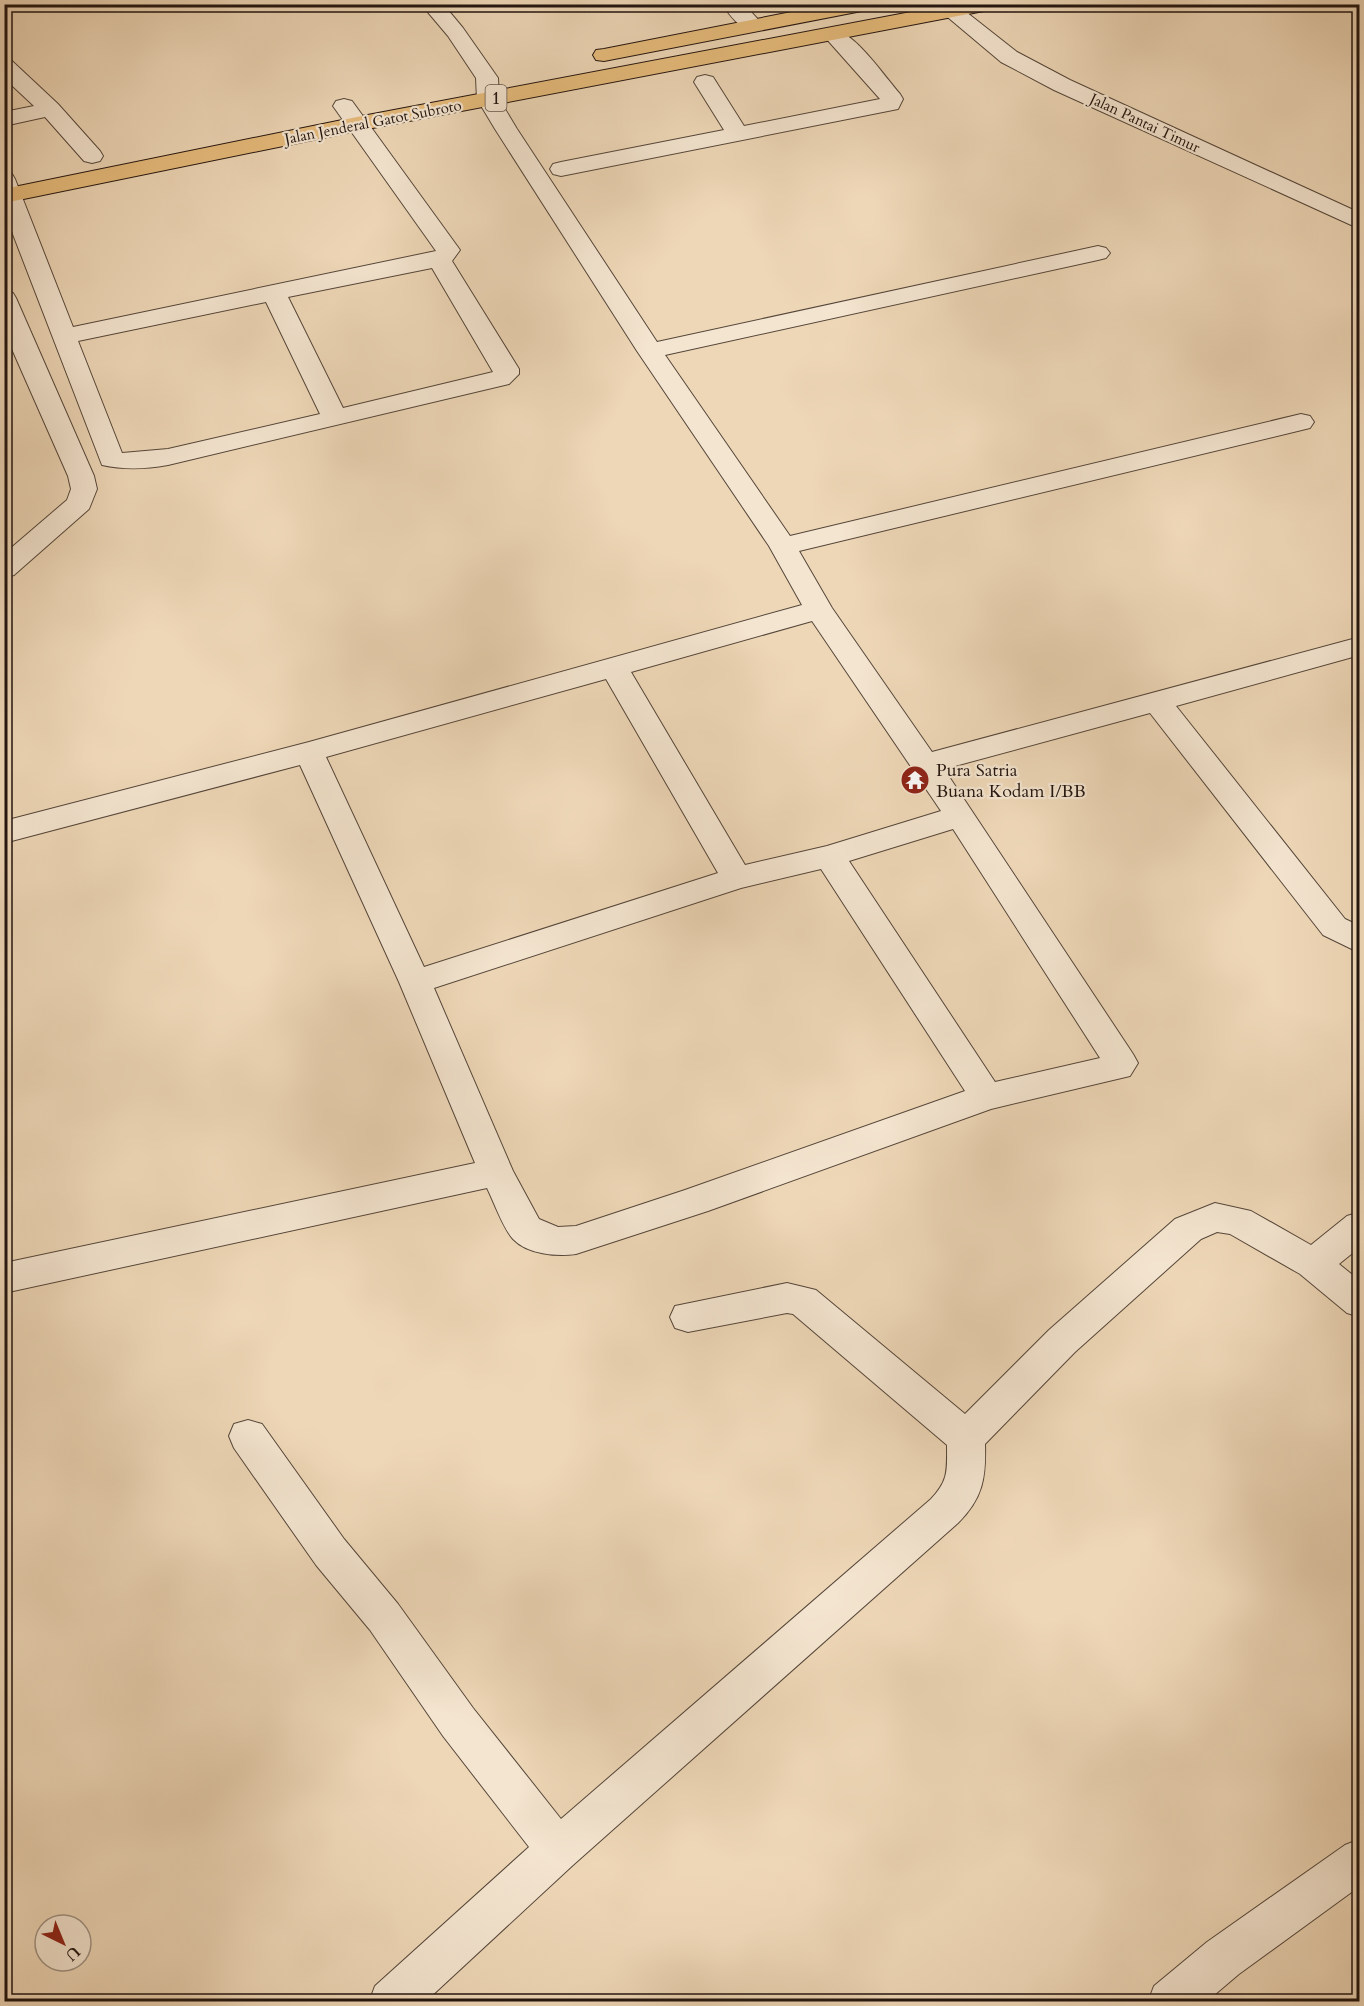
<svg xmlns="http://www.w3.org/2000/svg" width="1364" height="2006" viewBox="0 0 1364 2006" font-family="Cardo,serif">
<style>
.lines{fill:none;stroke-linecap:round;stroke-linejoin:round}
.minor-casing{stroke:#55463a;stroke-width:2}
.highway-casing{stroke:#221510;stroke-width:2}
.minor{fill:#f4e5d0;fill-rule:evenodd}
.highway{fill:#e7bc7c;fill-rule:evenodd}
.labels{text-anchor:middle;stroke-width:4.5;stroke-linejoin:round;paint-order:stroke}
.far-street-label{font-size:15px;fill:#221510;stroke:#f4e5d0}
.shield{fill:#f4e5d0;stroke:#61534a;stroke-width:1.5}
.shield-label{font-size:16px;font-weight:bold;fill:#221510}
.poi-label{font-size:18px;fill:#221510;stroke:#f4e5d0;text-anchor:start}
</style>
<rect width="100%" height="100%" fill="#eed7b7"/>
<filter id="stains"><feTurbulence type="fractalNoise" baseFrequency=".00333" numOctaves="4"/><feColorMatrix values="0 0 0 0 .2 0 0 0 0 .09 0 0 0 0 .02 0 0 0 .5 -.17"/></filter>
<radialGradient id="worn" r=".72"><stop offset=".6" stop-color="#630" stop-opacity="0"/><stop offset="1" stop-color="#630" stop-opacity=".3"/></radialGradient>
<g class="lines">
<!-- minor casing -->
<g class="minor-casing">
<g id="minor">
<path d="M421,4H443L463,28L498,78L499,99L517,129L657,342L1098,246L1106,248L1110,253L1106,258L1098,260L665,355L790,536L1301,414L1310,416L1314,422L1310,428L799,551L832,608L932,752L1360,637V655L1176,706L1345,919L1360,926V953L1323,935L1150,713L944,769L1133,1054L1138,1063L1130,1076L991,1109L708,1211L576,1254C557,1257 527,1254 513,1239C503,1228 494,1202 487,1188L4,1293V1263L475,1163L399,982L300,765L4,843V821L309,742L802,605L769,546L637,351L495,129L477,99L476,78L448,36ZM812,621L941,811L827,846L745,865L631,672ZM606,679L718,873L424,967L326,757ZM953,829L1100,1058L995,1082L849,861ZM821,869L965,1091L685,1190L576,1226L558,1227L539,1219L513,1171L434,988L741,888Z"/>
<path d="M722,4H744L763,25L759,29C743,34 731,17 722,4Z"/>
<polygon points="932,4 956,4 1017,52 1070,80 1360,213 1360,229 1054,90 1001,62"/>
<path d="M834,29C856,34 885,77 900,94L903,99L898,109L561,176L553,174L550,169L553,164L561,162L724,130L694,82L697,77L705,75L713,77L744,126L880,99L823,35L826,30Z"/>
<polygon points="4,60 12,61 58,104 100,151 103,156 100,161 92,163 84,161 45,117 4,126 4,112 34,106 4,78"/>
<path d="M344,99L352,101L460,250L452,261L519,369V374L509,384L168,465C145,469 125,470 102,465L4,211V172L12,174L15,179L73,327L436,251L333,106L336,101ZM432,268L493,372L343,408L288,297ZM266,302L320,414L168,449L122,453L78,341Z"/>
<polygon points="4,291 13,293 16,298 94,476 97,489 89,509 14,575 4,578 4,554 67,500 71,489 68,476 4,331"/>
<path d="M1215,1203L1251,1211L1311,1245L1347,1216L1360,1212V1247L1339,1264L1360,1281V1317L1347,1313L1300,1274L1230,1234L1217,1232L1201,1239L1075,1352L985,1444C986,1478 983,1498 958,1523L573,1865L425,2002H369L375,1986L529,1847L443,1736L370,1630L316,1565L234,1448L229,1436L234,1424L248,1420L262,1424L344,1539L398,1604L473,1708L561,1819L931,1499C949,1480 947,1470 947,1445L793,1314L787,1313L688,1332L675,1328L670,1317L675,1306L787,1283L816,1290L965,1414L1049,1330L1175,1219Z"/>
<polygon points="1360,1839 1360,1886 1239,1974 1206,2002 1148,2002 1154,1986 1207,1942 1345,1845"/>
</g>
</g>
<!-- highway casing -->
<g class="highway-casing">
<g id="highway">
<polygon points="832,4 877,4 874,8 867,10 604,61 596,60 593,55 596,50 604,49"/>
<polygon points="953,4 999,4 996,8 989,10 357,131 4,203 4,189 357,117"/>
</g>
</g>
<!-- minor -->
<use href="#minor" class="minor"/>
<!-- highway -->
<use href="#highway" class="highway"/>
</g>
<!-- icons -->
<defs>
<g id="temple-disc" transform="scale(1.5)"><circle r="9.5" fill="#8f2418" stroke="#f4e5d0"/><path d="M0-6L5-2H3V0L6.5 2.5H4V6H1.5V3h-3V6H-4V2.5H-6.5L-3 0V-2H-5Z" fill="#fff"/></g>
</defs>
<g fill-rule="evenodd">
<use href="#temple-disc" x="915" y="780"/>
</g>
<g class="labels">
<!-- far-street labels -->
<g class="far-street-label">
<text transform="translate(373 122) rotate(-11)" y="5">Jalan Jenderal Gatot Subroto</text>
<text transform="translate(1145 123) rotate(25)" y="5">Jalan Pantai Timur</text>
</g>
<!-- shield labels -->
<rect class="shield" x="485.5" y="85" width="21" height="26" rx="4.5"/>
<g class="shield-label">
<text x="496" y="104">1</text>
</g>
<!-- poi labels -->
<g class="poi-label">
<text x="936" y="776">Pura Satria<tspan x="936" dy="21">Buana Kodam I/BB</tspan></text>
</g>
</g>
<!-- margin -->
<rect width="1364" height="2006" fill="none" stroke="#eed7b7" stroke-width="24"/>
<rect x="6" y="6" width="1352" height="1994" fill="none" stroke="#221510" stroke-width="3"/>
<rect x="12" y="12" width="1340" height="1982" fill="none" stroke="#221510" stroke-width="1.5"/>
<!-- north arrow -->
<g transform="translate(63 1943) rotate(137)"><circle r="28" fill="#f4e5d0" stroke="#a09283" stroke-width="1.5"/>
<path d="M0-4.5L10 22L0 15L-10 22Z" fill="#8f2418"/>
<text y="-9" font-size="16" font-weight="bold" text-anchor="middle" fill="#221510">U</text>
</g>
<rect width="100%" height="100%" filter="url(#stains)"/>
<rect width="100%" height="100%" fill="url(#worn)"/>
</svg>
